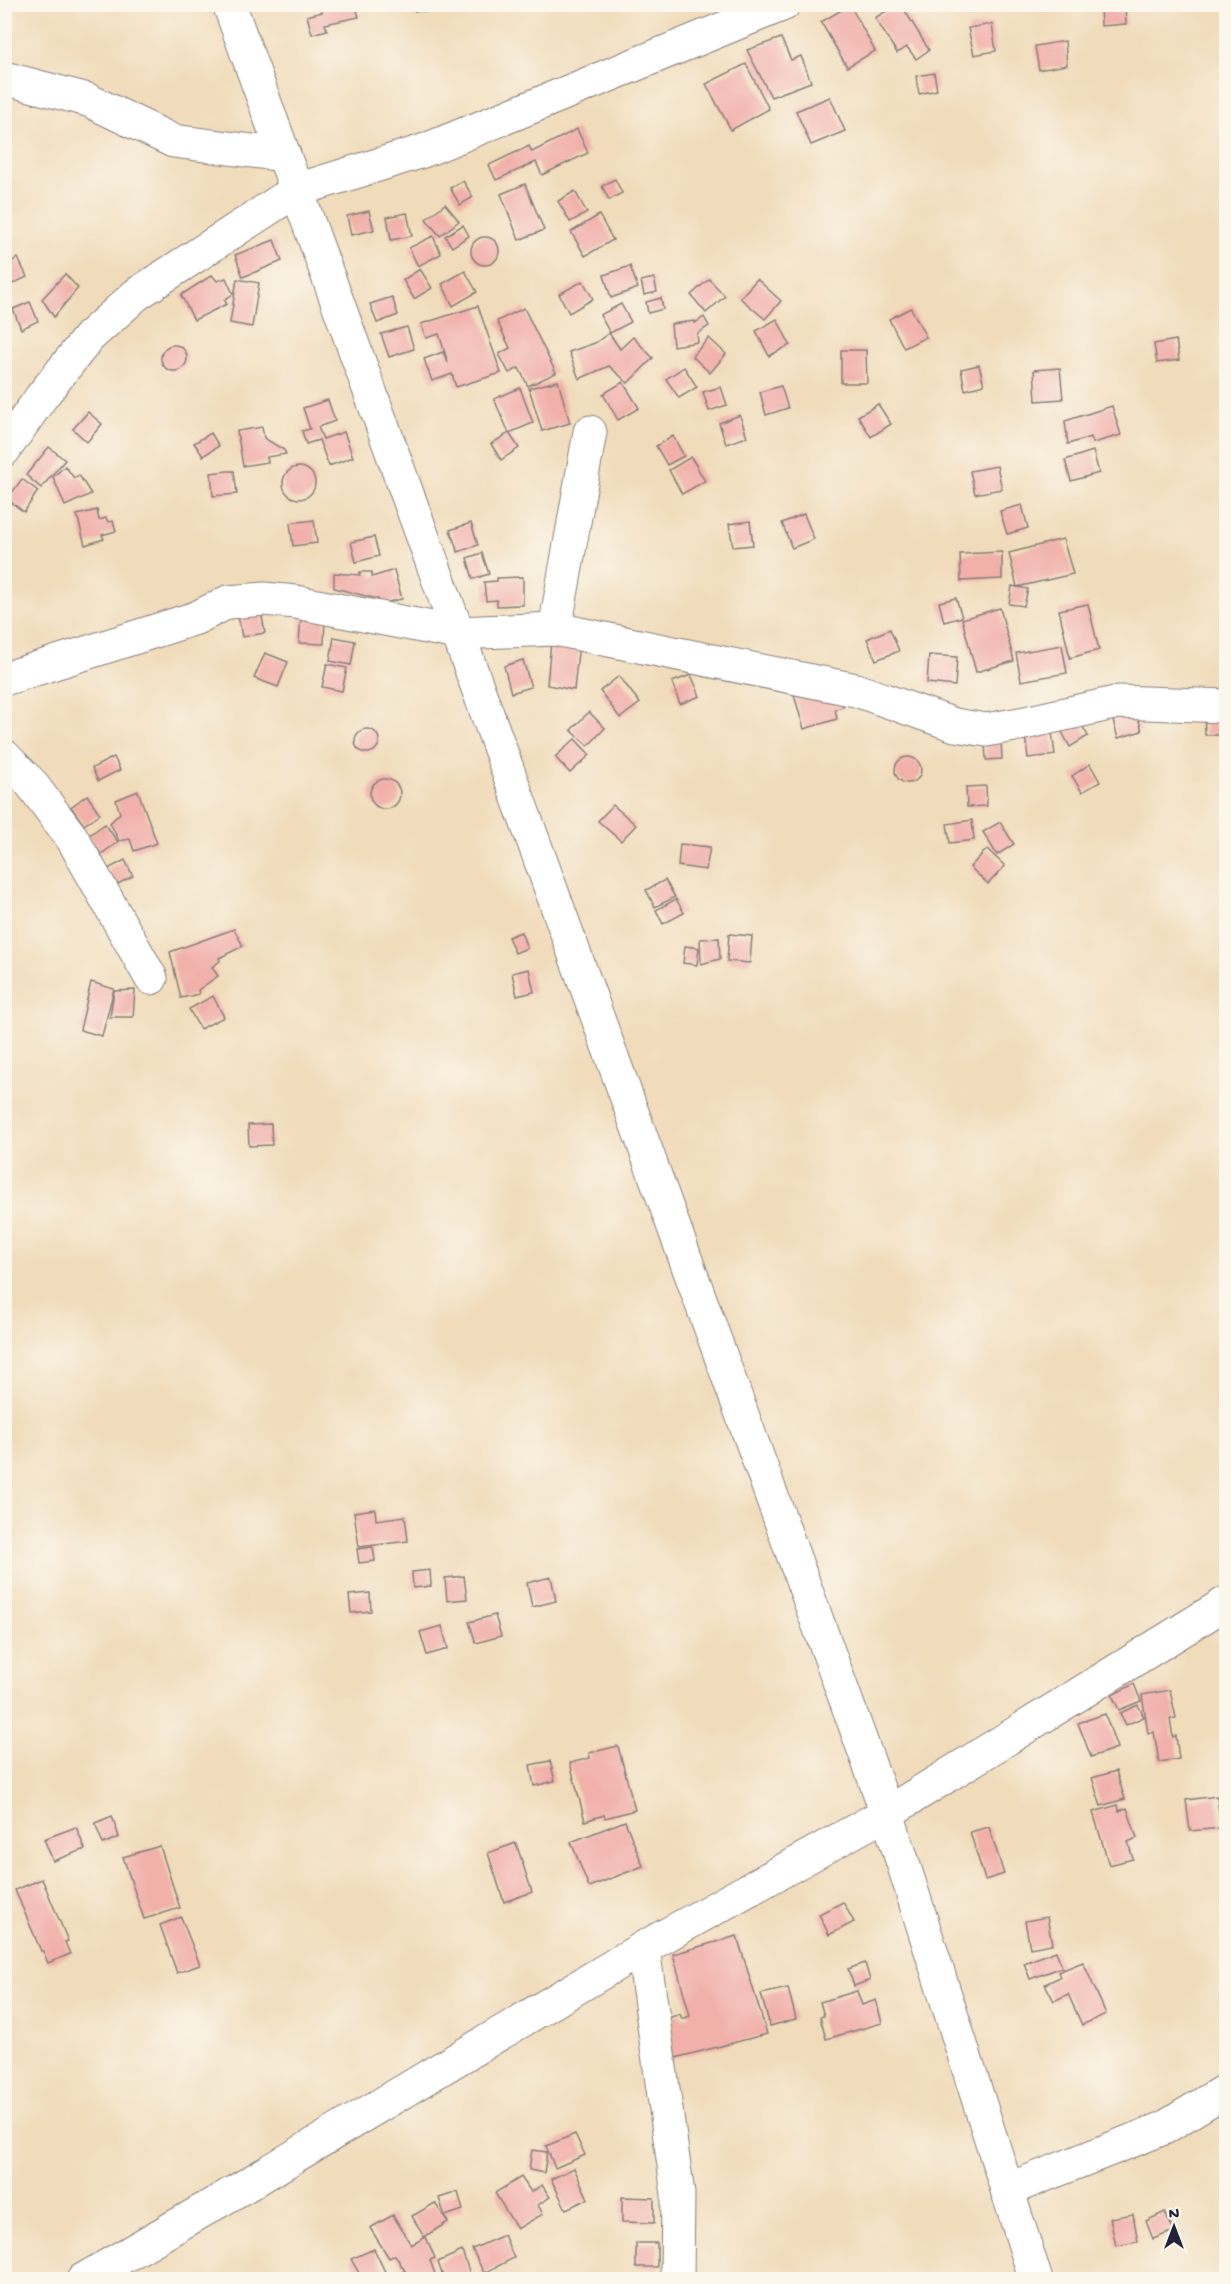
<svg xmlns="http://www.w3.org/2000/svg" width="1231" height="2284" viewBox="0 0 1231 2284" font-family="'Gochi Hand',sans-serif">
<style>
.building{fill:#f1b0aa}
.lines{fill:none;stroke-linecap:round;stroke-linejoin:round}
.minor-casing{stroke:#897e7a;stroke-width:35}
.minor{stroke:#fff;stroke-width:33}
</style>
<rect width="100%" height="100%" fill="#fbf7ec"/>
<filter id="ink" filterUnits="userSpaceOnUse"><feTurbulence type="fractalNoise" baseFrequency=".0167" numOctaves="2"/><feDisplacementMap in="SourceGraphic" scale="12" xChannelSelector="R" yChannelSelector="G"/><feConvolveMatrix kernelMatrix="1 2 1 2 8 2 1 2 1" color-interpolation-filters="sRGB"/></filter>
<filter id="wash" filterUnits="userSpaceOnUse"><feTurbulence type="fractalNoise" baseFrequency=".008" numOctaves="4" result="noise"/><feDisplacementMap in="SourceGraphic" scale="24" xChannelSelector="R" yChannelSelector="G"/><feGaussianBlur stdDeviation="1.35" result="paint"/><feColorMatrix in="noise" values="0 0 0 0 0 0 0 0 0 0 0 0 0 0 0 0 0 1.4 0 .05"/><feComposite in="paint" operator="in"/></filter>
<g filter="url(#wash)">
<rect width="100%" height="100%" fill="#f0dbba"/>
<g id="blocks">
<!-- building -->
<g class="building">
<polygon points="333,4 355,4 359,17 325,24 327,30 312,34 307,16 322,12 321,10"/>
<rect x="414" y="4" width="51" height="7"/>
<polygon points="897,4 901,4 929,50 916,59 907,47 897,53 875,18"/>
<polygon points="1100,4 1125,4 1126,24 1101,26"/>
<polygon points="850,5 875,51 847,67 821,22"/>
<polygon points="992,24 996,51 974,55 968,28"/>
<polygon points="781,38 791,60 801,56 811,82 771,97 747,50"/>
<polygon points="1065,41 1067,65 1039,70 1035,46"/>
<polygon points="746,64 769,109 731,130 706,84"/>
<polygon points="934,73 937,90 919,94 916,76"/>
<polygon points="830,97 845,131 811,145 796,111"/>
<polygon points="577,129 588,153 542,175 536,162 496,180 489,165 529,146 532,152"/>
<polygon points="615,179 622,193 609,200 602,186"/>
<polygon points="463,181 473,197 460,205 450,188"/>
<polygon points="525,184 544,230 519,240 501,194"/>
<polygon points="575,191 587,213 570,222 558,201"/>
<polygon points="445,204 459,221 440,236 426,219"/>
<polygon points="369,211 374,230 351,235 347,216"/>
<polygon points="407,213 412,236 391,240 387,217"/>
<polygon points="599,215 613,240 585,256 571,232"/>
<polygon points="463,225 469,236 452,247 445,236"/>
<polygon points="433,236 441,254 418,266 409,248"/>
<circle cx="485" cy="251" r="14"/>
<polygon points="274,240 282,261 243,277 235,255"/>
<polygon points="18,258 27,277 4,288 4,265"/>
<polygon points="630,266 638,288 611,298 604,275"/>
<polygon points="420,269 432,288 414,299 403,280"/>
<polygon points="465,271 477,292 453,306 442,284"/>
<polygon points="65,274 78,288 54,317 42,299"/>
<polygon points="212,275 217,281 226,278 233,294 224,300 227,304 194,320 181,295"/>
<polygon points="654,278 657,292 644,295 641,281"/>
<polygon points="237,279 259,283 252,327 230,323"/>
<polygon points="709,279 725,296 706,313 691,295"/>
<polygon points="757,279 781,301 765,319 740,298"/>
<polygon points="583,281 593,299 569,313 559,294"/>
<polygon points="392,297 398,315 377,323 370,304"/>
<polygon points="661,298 663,309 648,313 646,302"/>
<polygon points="30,302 38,321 21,329 13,309"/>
<polygon points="621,304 631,322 610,333 600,315"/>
<polygon points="478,306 501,373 456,387 452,374 432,381 424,359 443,352 448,363 439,334 426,338 421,324"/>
<polygon points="524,308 556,373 528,386 519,368 509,373 499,354 510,348 497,321"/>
<polygon points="911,308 926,337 904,348 889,319"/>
<polygon points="704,317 709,326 697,334 698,342 673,346 671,324 695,321 695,323"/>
<polygon points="777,319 790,345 769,356 756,331"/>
<polygon points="407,327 414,349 389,357 381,334"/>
<polygon points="609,333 620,349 633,337 653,358 628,383 609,366 579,379 569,352 595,343"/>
<polygon points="709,338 726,354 710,373 692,356"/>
<polygon points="1176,340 1179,360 1157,363 1154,344"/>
<circle cx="174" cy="358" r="13"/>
<polygon points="841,350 866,350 867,383 841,383"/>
<polygon points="979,365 984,385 965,390 961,369"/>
<polygon points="684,367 697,387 679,398 666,379"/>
<polygon points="1060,368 1063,399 1036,401 1034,370"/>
<polygon points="558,381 570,423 542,431 529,388"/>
<polygon points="623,382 639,408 618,420 603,394"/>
<polygon points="781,386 788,408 766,415 760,392"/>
<polygon points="721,387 727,405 709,411 703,392"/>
<polygon points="520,388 533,423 509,433 519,448 501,460 491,444 509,433 494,399"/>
<polygon points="328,400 335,421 318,427 323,439 344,432 353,457 329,466 319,440 306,444 302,431 310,429 303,408"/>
<polygon points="878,404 891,424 871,437 858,416"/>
<polygon points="1112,406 1121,435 1093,443 1091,437 1068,444 1065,421"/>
<polygon points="88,412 102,424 87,442 73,429"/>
<polygon points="740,415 747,437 726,444 719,423"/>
<polygon points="262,427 264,438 284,450 286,454 267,457 268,462 243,466 237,431"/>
<polygon points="211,433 219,446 203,456 194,443"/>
<polygon points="673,436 684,456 667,465 656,446"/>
<polygon points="49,447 65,460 41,488 26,475"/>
<polygon points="1093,451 1099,473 1071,481 1065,460"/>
<polygon points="691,457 705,481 682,494 669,470"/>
<polygon points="65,466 74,478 79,475 91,494 65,506 53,477"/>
<polygon points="997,466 1002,489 975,494 970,471"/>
<circle cx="299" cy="483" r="16"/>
<polygon points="228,471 234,471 237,494 213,496 211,473"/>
<polygon points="22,479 38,491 24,512 7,499"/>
<polygon points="1022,505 1028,528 1007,534 1000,511"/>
<polygon points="97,510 99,520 106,518 108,522 113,521 116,531 102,535 104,539 85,545 77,515"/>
<polygon points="804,514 814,539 792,548 782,523"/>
<polygon points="314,520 317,543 293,546 290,523"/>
<polygon points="750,521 753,545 733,547 729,524"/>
<polygon points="471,523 478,545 458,552 450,530"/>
<polygon points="374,537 379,556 356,562 351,542"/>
<polygon points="1063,539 1073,574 1017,587 1009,553"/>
<polygon points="1002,552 1002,579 961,581 960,554"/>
<polygon points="482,553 489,574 473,579 467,558"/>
<polygon points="394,570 402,599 379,604 378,599 334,588 334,573 360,575 360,572 372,572 372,577"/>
<polygon points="523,577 523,605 497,606 497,600 486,601 484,582 497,581 497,578"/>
<polygon points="1012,586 1028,589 1024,606 1009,604"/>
<polygon points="956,598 962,617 944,622 939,602"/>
<polygon points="1088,604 1099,650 1070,658 1059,610"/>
<polygon points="260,606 265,633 242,637 237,610"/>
<polygon points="1000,608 1014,661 976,672 962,619"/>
<polygon points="301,615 325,616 324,644 299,643"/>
<polygon points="890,629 899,651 876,660 867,639"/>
<polygon points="334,637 355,641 351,665 330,661"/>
<polygon points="551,641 579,643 574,690 547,685"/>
<polygon points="1062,645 1067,673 1021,681 1016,653"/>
<polygon points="265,653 288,662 278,687 254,678"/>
<polygon points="929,655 957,657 955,686 927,683"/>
<polygon points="523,660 531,687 511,693 504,666"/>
<polygon points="327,664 347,668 342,691 322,687"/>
<polygon points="691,675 700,696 680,704 672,682"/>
<polygon points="619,676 640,703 620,718 600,691"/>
<polygon points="828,685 839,693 843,707 835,709 837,719 804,729 794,695"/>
<polygon points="1134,704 1142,731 1118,738 1110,710"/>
<polygon points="1226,707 1226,735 1205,735 1204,708"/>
<polygon points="589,712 605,728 588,746 571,730"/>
<polygon points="1078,718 1088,736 1070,747 1060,728"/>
<circle cx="367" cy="741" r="12"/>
<polygon points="1052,732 1055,755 1028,758 1025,735"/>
<polygon points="575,739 590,755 570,773 555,757"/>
<polygon points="1001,740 1002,759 986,760 985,741"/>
<circle cx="908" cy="770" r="13"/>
<polygon points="114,757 120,770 98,781 92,768"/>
<polygon points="1090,764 1100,782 1082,792 1072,776"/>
<circle cx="385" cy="794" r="15"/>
<polygon points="986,786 987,806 967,807 966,787"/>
<polygon points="138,791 157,843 134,851 130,839 119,841 110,823 120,813 116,800"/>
<polygon points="87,795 100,814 84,825 71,807"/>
<polygon points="613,805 636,825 621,841 598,821"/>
<polygon points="972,820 974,840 950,843 947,824"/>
<polygon points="1000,822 1014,844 997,855 983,832"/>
<polygon points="105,824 118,842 101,854 88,836"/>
<polygon points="680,844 710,847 706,870 678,866"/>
<polygon points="987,849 1005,866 988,884 970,867"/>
<polygon points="125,860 133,876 116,885 108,869"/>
<polygon points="665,880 675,897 655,907 646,890"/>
<polygon points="676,899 684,913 663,924 656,910"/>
<polygon points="234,929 243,946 219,958 220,961 212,967 218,976 198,990 199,994 181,998 170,952"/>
<polygon points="521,932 527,948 515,953 508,937"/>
<polygon points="729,934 752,936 750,963 727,961"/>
<polygon points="719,938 720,959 701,964 700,939"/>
<polygon points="685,946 699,948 697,965 683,963"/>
<polygon points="529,969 534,992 517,996 512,973"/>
<polygon points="91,982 114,989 102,1036 80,1030"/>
<polygon points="135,990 133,1017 110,1017 114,991"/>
<polygon points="213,996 224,1017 200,1029 189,1009"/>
<polygon points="271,1124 272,1145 249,1146 248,1125"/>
<polygon points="375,1509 376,1520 405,1516 408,1541 359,1547 354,1512"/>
<polygon points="373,1547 375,1561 359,1563 357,1549"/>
<polygon points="430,1570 431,1586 413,1588 412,1572"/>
<polygon points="464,1576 467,1599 447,1601 445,1578"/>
<polygon points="551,1577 556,1601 532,1607 527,1583"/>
<polygon points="370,1593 371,1611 351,1613 349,1595"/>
<polygon points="495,1615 501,1636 476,1643 469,1622"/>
<polygon points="442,1626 448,1649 427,1655 420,1632"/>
<polygon points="1134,1684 1141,1701 1119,1710 1112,1695"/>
<polygon points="1170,1690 1176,1718 1170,1719 1173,1737 1176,1736 1179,1759 1159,1762 1154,1732 1148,1733 1142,1695"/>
<polygon points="1138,1705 1144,1717 1126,1725 1120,1713"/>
<polygon points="1105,1714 1117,1748 1091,1757 1078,1723"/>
<polygon points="618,1746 635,1810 605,1818 604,1815 585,1821 570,1763 590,1758 589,1753"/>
<polygon points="550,1761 555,1781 534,1786 530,1765"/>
<polygon points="1116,1771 1125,1799 1101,1806 1092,1778"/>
<polygon points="1217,1796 1221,1828 1190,1831 1186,1800"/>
<polygon points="1118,1805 1119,1811 1127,1808 1137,1838 1128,1842 1133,1859 1109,1865 1093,1812"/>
<polygon points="112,1816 119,1837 103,1844 95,1823"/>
<polygon points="625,1821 643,1866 589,1887 571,1842"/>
<polygon points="76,1827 85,1849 53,1861 44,1839"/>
<polygon points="989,1827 1004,1874 985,1880 970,1832"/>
<polygon points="516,1843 532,1892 504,1902 488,1853"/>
<polygon points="160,1846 180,1908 144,1919 123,1857"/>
<polygon points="42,1879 68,1941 65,1942 70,1954 48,1963 43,1951 41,1951 15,1890"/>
<polygon points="843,1902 854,1922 829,1935 819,1914"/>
<polygon points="181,1917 200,1965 177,1973 160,1925"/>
<polygon points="1047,1917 1052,1944 1030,1948 1025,1921"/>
<polygon points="737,1936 767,2034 660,2062 654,2023 680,2014 682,2019 690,2016 673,1954"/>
<polygon points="1056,1951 1062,1967 1030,1979 1024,1963"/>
<polygon points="1083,1962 1106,2014 1082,2025 1068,1994 1054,2001 1045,1984 1060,1977 1058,1972"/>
<polygon points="865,1963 870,1980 854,1986 848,1969"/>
<polygon points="788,1988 796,2019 770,2026 761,1994"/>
<polygon points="857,1991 862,2005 876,2000 882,2023 826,2039 820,2017 824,2016 820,2002"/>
<polygon points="575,2134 585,2155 555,2168 546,2146"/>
<polygon points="532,2150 547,2152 544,2173 529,2170"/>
<polygon points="574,2168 588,2199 566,2209 551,2179"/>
<polygon points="521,2177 531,2192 542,2185 550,2197 538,2205 543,2214 517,2229 495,2193"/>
<polygon points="458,2192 463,2210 445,2216 439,2198"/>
<polygon points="622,2197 654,2198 654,2223 622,2222"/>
<polygon points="435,2203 448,2222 424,2237 412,2216"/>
<polygon points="1165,2212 1174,2231 1153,2239 1146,2221"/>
<polygon points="1133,2214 1138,2242 1116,2246 1110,2218"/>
<polygon points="393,2215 411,2245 426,2237 435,2258 430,2260 437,2280 387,2280 405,2271 395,2255 389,2258 370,2228"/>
<polygon points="504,2235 514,2258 484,2273 472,2249"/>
<rect x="636" y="2243" width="21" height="24"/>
<polygon points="374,2249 387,2276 380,2280 363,2280 351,2259"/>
<polygon points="462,2251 472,2280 444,2280 438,2262"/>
</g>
</g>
</g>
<g filter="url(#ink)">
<use href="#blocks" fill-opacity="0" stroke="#897e7a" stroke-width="1.5"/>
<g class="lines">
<!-- minor casing -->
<g class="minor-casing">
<g id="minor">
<polyline points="229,4 887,1813 1036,2280"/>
<polyline points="4,78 88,100 173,141 284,155"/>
<polyline points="4,450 42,396 89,337 137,294 297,190 423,151 784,4"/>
<polyline points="555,629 590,432"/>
<polyline points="4,679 196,618 228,602 264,599 296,602 458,633 555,629 856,690 955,725 986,730 1020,724 1119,702 1226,706"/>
<polyline points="4,756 30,782 72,838 151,978"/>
<polyline points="643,1948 678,2194 677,2280"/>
<polyline points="1007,2190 1164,2128 1226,2090"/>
<polyline points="83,2280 245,2186 643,1948 887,1813 1226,1603"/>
</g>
</g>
<!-- minor -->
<use href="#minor" class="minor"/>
</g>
</g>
<!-- margin -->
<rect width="1231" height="2284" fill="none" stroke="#fbf7ec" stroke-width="24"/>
<!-- north arrow -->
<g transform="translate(1174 2227)" stroke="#fbf7ec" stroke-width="4.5" paint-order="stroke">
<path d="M0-4.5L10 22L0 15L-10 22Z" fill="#22223b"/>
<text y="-9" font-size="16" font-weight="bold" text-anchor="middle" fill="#22223b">N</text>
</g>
</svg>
